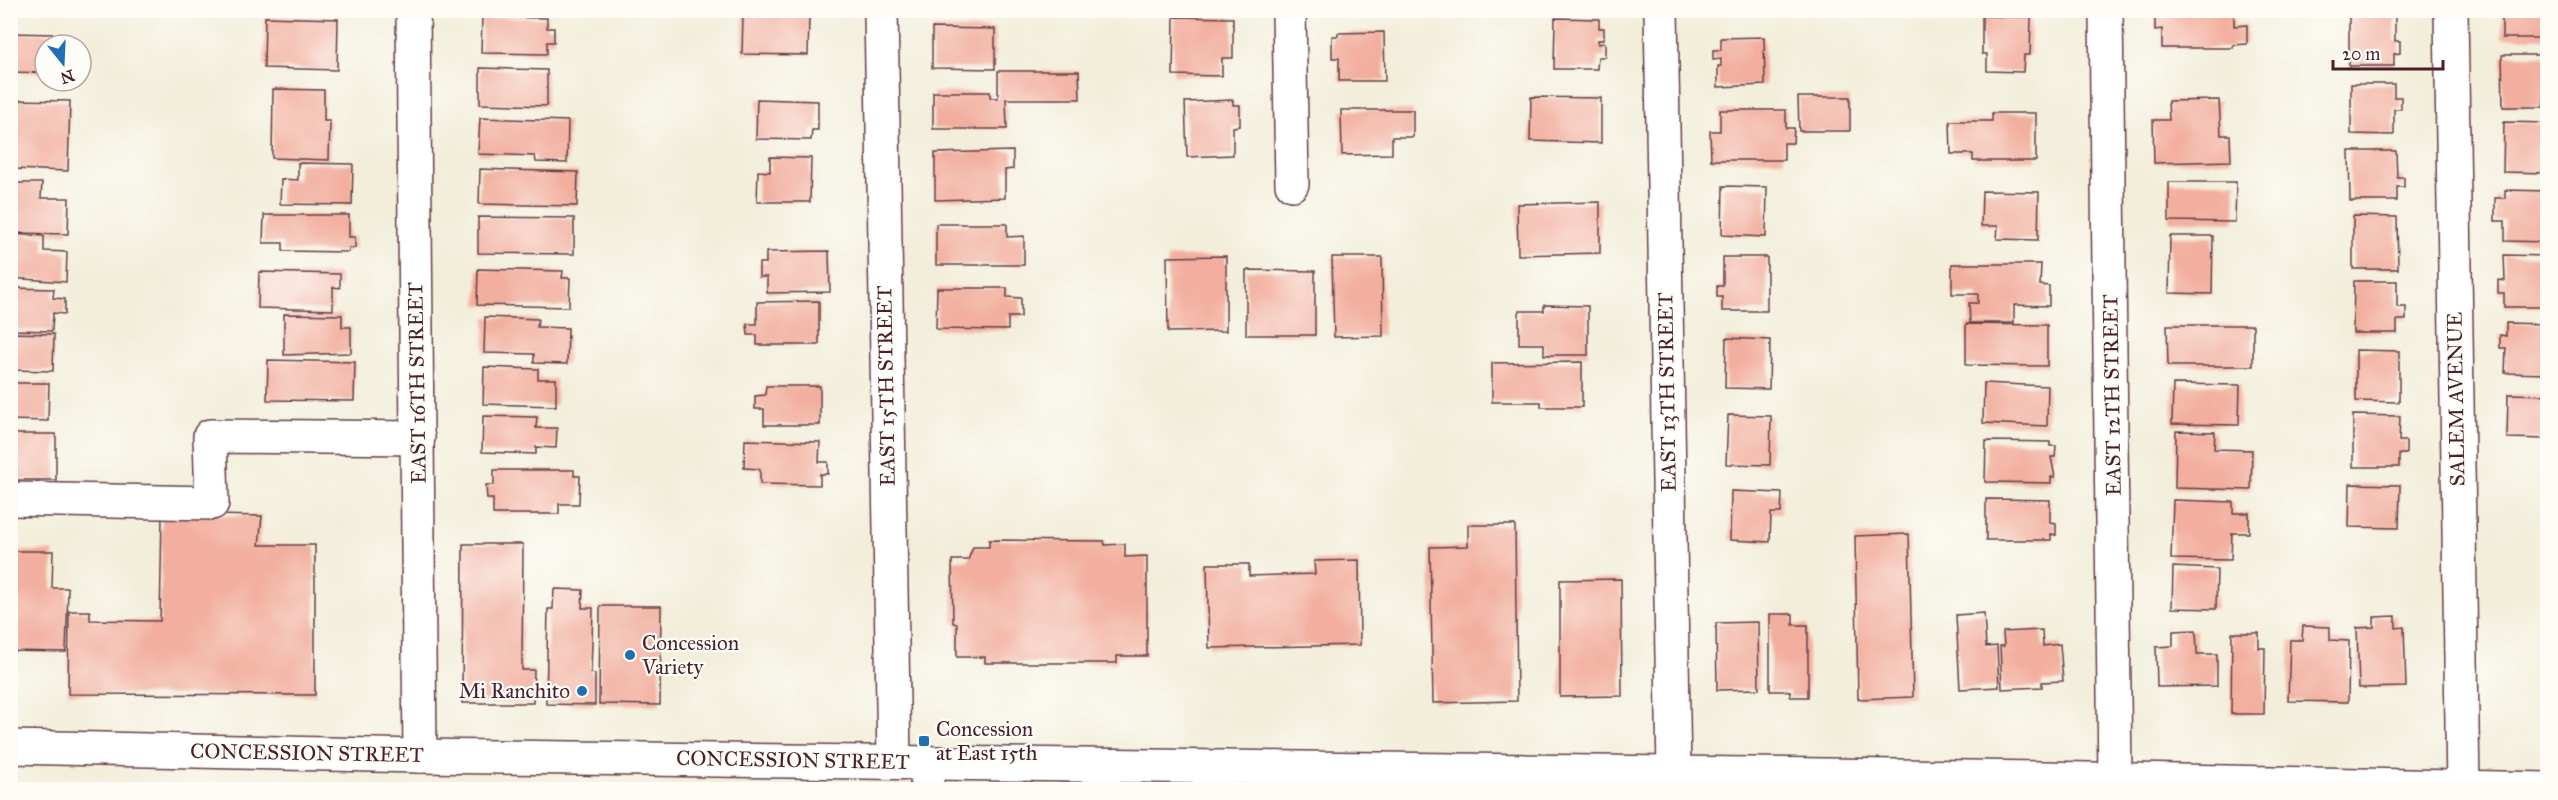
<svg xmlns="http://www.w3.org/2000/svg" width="2558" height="800" viewBox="0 0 2558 800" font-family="'IM FELL Great Primer',serif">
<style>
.building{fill:#f2ae9e}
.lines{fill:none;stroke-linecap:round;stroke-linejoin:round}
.minor-casing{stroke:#633e45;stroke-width:36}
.major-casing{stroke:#633e45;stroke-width:36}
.minor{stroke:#fff;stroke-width:33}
.major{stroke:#fff;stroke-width:33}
.poi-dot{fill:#1f6fb2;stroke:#fdfcf7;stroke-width:2}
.labels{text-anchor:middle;stroke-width:4.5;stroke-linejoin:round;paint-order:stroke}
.street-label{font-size:21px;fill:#4a1f2b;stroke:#fdfcf7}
.poi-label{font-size:21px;fill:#4a1f2b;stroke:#fdfcf7;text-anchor:start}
</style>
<rect width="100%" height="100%" fill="#fdfcf7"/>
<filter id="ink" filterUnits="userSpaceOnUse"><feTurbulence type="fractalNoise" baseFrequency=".0167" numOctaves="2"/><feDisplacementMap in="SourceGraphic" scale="12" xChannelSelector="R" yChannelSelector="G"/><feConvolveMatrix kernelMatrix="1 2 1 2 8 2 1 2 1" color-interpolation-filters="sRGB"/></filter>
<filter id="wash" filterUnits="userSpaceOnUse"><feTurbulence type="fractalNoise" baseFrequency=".008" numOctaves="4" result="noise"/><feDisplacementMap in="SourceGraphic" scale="24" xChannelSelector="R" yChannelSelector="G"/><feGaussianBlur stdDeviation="1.35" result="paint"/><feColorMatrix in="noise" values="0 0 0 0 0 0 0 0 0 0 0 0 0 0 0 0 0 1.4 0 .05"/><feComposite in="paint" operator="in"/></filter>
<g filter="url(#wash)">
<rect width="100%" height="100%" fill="#f3eeda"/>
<g id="blocks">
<!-- building -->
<g class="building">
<polygon points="1720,10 1765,10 1765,13 1720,14"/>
<polygon points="2164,10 2234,10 2234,26 2247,25 2247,44 2233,45 2233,48 2162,48 2162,29 2155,30 2155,15 2164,15"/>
<rect x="2502" y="10" width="44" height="28"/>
<polygon points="2395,14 2395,41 2400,41 2400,53 2394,54 2394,66 2349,66 2349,15"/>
<polygon points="743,15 809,17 808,55 742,54"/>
<polygon points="1982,16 2031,17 2030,55 2024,55 2023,72 1987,71 1987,54 1982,54"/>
<polygon points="265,17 338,19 337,70 264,68"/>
<polygon points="482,17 547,18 547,28 554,28 554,42 547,42 547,54 481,53"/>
<polygon points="1174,17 1233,18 1233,58 1222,58 1222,76 1173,75"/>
<polygon points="1555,18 1599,19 1599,28 1604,28 1604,40 1598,40 1598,44 1605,43 1605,57 1598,57 1597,69 1554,69"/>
<polygon points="932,28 995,29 995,69 932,68"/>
<polygon points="1384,32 1385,81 1339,81 1339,58 1332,58 1332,36 1338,36 1338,33"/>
<polygon points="10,33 53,34 52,45 45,45 45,73 10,72"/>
<polygon points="1764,37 1765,85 1718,87 1718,66 1721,66 1721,59 1713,60 1713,50 1721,50 1721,38"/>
<polygon points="2502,55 2546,55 2548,100 2544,100 2544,107 2503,107"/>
<polygon points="480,68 547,70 547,106 480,104"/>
<polygon points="998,71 1079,71 1080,99 1006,99 1007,129 933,129 933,92 990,92 990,98 998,98"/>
<polygon points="2351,84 2394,84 2394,97 2401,97 2401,109 2394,109 2394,135 2351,134"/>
<polygon points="273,89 324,90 324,121 330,121 329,160 272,158"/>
<polygon points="1531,97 1601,98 1601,143 1530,141"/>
<polygon points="1798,97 1850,97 1850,131 1799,131"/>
<polygon points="757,99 818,101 818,130 812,130 811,140 756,139"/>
<polygon points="14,100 70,101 68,171 12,169"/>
<polygon points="1233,100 1233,105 1240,105 1240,126 1233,127 1233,155 1187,157 1185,102"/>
<polygon points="2219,100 2221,135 2230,135 2231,161 2154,163 2153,120 2169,120 2168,101"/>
<polygon points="1341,110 1413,110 1413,137 1392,137 1392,154 1342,155"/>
<polygon points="1720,110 1786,110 1786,128 1794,128 1793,143 1784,143 1784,160 1711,160 1710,131 1720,131"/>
<polygon points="1992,113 2036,113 2036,161 1973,161 1973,154 1951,154 1950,121 1992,121"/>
<polygon points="480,118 568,121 567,163 536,162 535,156 478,154"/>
<polygon points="2504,122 2548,123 2547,173 2503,172"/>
<polygon points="1013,151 1013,169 1005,170 1005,198 935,200 935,153"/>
<polygon points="2349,151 2396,151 2397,177 2404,177 2404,187 2397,187 2397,201 2350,201"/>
<polygon points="770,157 811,158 810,202 757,202 758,171 770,172"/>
<polygon points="298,163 353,164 352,205 280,204 281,179 298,180"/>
<polygon points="480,169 578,172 577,206 479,204"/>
<polygon points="2169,182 2236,182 2235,222 2169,221"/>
<polygon points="10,183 42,183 41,198 69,198 68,234 10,233"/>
<polygon points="1723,186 1767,187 1766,237 1722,235"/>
<polygon points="2505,190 2548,191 2548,242 2505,241 2505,221 2495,221 2495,198 2505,198"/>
<polygon points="1982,191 2039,192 2038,240 1997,239 1998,226 1981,226"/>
<polygon points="1600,202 1600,253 1518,255 1517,204"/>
<polygon points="264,215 349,215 349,237 355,237 355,248 349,248 349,252 283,251 283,243 263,243"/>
<polygon points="2353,216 2397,217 2398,269 2353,269"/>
<polygon points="478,217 574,218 574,254 478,253"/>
<polygon points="936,224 1007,224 1007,237 1024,236 1024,265 936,265"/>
<polygon points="10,234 44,236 44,251 67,252 66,282 10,278"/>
<polygon points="2170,236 2213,236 2212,294 2169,293"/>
<polygon points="829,251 830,292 767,293 767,277 759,277 759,263 766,263 766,252"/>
<polygon points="2504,255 2548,256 2548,307 2504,307 2504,293 2498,293 2498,280 2505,281"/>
<polygon points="1226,256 1226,331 1168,332 1167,257"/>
<polygon points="1332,257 1382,257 1383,336 1334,337"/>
<polygon points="1723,257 1767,257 1767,311 1722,311 1722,297 1717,297 1717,286 1723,286"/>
<polygon points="1952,264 2041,264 2040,285 2049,286 2049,306 2014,305 2014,323 1970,323 1969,303 1978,303 1978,294 1952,294"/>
<polygon points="478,269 563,271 562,278 570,278 569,307 477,305"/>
<polygon points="1246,270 1315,271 1315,335 1246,335"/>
<polygon points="259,272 340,274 340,288 333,287 333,310 258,308"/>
<polygon points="2354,281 2397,281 2397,307 2406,307 2406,320 2397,320 2397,333 2353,333"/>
<polygon points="10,288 54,289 53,298 65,299 65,314 53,313 52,331 10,330"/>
<polygon points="937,288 1007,288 1007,297 1021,298 1021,317 1008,317 1008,330 936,329"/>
<polygon points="819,301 819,345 757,345 757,335 748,335 747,324 757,324 757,302"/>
<polygon points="1544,305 1588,306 1588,355 1544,355 1544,344 1519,344 1519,311 1544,311"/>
<polygon points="284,314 342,315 342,327 351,327 351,353 284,355"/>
<polygon points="485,317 538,319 537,327 568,328 567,364 534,363 534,354 484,353"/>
<polygon points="2506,323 2548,324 2548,374 2505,373 2506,348 2500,348 2500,335 2506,336"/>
<polygon points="1966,324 2047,325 2047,366 1966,365"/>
<polygon points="2167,325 2253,325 2253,366 2168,366"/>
<polygon points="10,333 54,334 53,371 10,370"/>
<polygon points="1726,338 1770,340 1769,389 1725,388"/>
<polygon points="2356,350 2399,351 2399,402 2356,401"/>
<polygon points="268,360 355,362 354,401 267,400"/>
<polygon points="1582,362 1582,407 1541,407 1541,402 1492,402 1492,363"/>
<polygon points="484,367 538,369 538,379 556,379 556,406 483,404"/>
<polygon points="10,383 49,383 48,421 10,420"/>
<polygon points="1984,383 2048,386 2047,426 1983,423"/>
<polygon points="2173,384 2240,385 2239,425 2172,424"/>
<polygon points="766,386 820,386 820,425 764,425 764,409 755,409 755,396 765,395"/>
<polygon points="2508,394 2548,395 2548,439 2507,438"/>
<polygon points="1728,415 1771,416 1770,465 1726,464"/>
<polygon points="2353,415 2400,416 2399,441 2406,441 2406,454 2399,454 2399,467 2353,467"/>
<polygon points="483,416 537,417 536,428 557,428 556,448 536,447 536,454 482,452"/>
<polygon points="2176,431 2215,432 2214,449 2252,450 2251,490 2175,488"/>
<rect x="10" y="434" width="46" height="46"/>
<polygon points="745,440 820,442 819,462 828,462 828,474 820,474 820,485 760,484 760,469 744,468"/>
<polygon points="1986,441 2050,442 2050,446 2056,446 2055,457 2051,457 2055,477 2051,477 2051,483 1985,482"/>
<polygon points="494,470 574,470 574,476 580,476 579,504 559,504 559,514 493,514 493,499 487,499 486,485 494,485"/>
<polygon points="2350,484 2400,485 2399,528 2349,527"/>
<polygon points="1731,491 1782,493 1781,513 1771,513 1770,542 1730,540"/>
<polygon points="1986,499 2050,500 2050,522 2056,523 2056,535 2051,534 2051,540 1986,540"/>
<polygon points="2173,500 2233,502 2233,513 2249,513 2249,533 2232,533 2231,560 2171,559"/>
<polygon points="162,514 262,516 259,545 315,545 315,695 68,694 69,611 90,611 90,620 160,621"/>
<polygon points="1468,525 1515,525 1517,701 1433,703 1430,547 1468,546"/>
<polygon points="1909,534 1913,697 1858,699 1855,536"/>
<polygon points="989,540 1104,541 1105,545 1125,544 1125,557 1147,556 1147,656 1117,656 1117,663 985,663 985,657 957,657 957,624 953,623 952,560 968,560 973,547 989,547"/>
<polygon points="463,544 523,544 522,670 534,670 533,703 462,703"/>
<polygon points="10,551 53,551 52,588 68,588 66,652 10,651"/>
<polygon points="1359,560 1360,645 1209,648 1207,564 1249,564 1249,576 1315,574 1314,561"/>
<polygon points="2173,567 2217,569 2216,609 2172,608"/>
<polygon points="1621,579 1622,696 1560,697 1560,580"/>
<polygon points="554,589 583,590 582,608 593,608 591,673 595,674 595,705 546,704 548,609 553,609"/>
<polygon points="600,606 661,606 660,705 599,704"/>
<polygon points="1984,613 1986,647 1997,646 1999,687 1960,689 1956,615"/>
<polygon points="1770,614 1793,614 1793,625 1808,625 1808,697 1790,697 1790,691 1770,691"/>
<polygon points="2396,616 2396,628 2404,627 2406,687 2359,688 2357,628 2374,627 2374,617"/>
<polygon points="1758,622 1759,689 1717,690 1716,623"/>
<polygon points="2303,626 2330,627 2330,640 2349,641 2348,702 2288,701 2290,640 2302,640"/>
<polygon points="2042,630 2043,646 2060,644 2063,681 2042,682 2042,687 2002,689 2000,646 2004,646 2003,632"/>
<polygon points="2196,630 2197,654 2217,654 2217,686 2157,687 2156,647 2173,646 2173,631"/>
<polygon points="2232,633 2259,633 2259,648 2265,648 2264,714 2231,714"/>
</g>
</g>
</g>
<g filter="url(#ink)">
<use href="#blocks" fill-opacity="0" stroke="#633e45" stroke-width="1.5"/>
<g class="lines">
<!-- minor casing -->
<g class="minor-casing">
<g id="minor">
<polyline points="413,10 420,756"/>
<polyline points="881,10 894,761"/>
<polyline points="1289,10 1292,184"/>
<polyline points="1661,10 1674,774"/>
<polyline points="2106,10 2115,780"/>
<polyline points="2451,10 2463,788"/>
<polyline points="10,499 212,503 210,436 418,438"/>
<polyline points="927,762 927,790"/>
</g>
</g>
<!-- major casing -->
<g class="major-casing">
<polyline id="major" points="10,747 420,756 2042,778 2548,789"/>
</g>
<!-- minor -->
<use href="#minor" class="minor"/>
<!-- major -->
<use href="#major" class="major"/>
</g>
</g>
<!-- markers -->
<g class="poi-dot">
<circle cx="630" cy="655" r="6"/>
<circle cx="582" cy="691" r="6"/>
<rect x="918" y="735" width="12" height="12" rx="3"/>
</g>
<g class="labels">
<!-- street labels -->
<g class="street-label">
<text transform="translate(417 383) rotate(-91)" y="7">EAST 16TH STREET</text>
<text transform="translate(886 386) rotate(-91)" y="7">EAST 15TH STREET</text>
<text transform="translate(1667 392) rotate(-91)" y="7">EAST 13TH STREET</text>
<text transform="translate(2112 395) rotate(-91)" y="7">EAST 12TH STREET</text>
<text transform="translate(2456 399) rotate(-91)" y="7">SALEM AVENUE</text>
<text transform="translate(307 753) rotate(1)" y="7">CONCESSION STREET</text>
<text transform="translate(793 760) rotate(1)" y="7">CONCESSION STREET</text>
</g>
<!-- poi labels -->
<g class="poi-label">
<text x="642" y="650">Concession<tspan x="642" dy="24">Variety</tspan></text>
<text x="570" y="698" text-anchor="end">Mi Ranchito</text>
<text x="936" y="736">Concession<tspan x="936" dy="24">at East 15th</tspan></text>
</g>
</g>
<!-- margin -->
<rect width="2558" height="800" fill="none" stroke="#fdfcf7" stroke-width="36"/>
<!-- north arrow -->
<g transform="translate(63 63) rotate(162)"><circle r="28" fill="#fdfcf7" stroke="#b5a4a5" stroke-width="1.5"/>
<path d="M0-4.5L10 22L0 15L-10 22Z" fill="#1f6fb2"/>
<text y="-9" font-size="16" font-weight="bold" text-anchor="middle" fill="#4a1f2b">N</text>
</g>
<!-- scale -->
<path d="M2333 60v9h110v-9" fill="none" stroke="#4a1f2b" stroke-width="3"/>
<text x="2342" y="60" font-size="18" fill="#4a1f2b" stroke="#fdfcf7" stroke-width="4.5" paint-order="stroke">20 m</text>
</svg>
